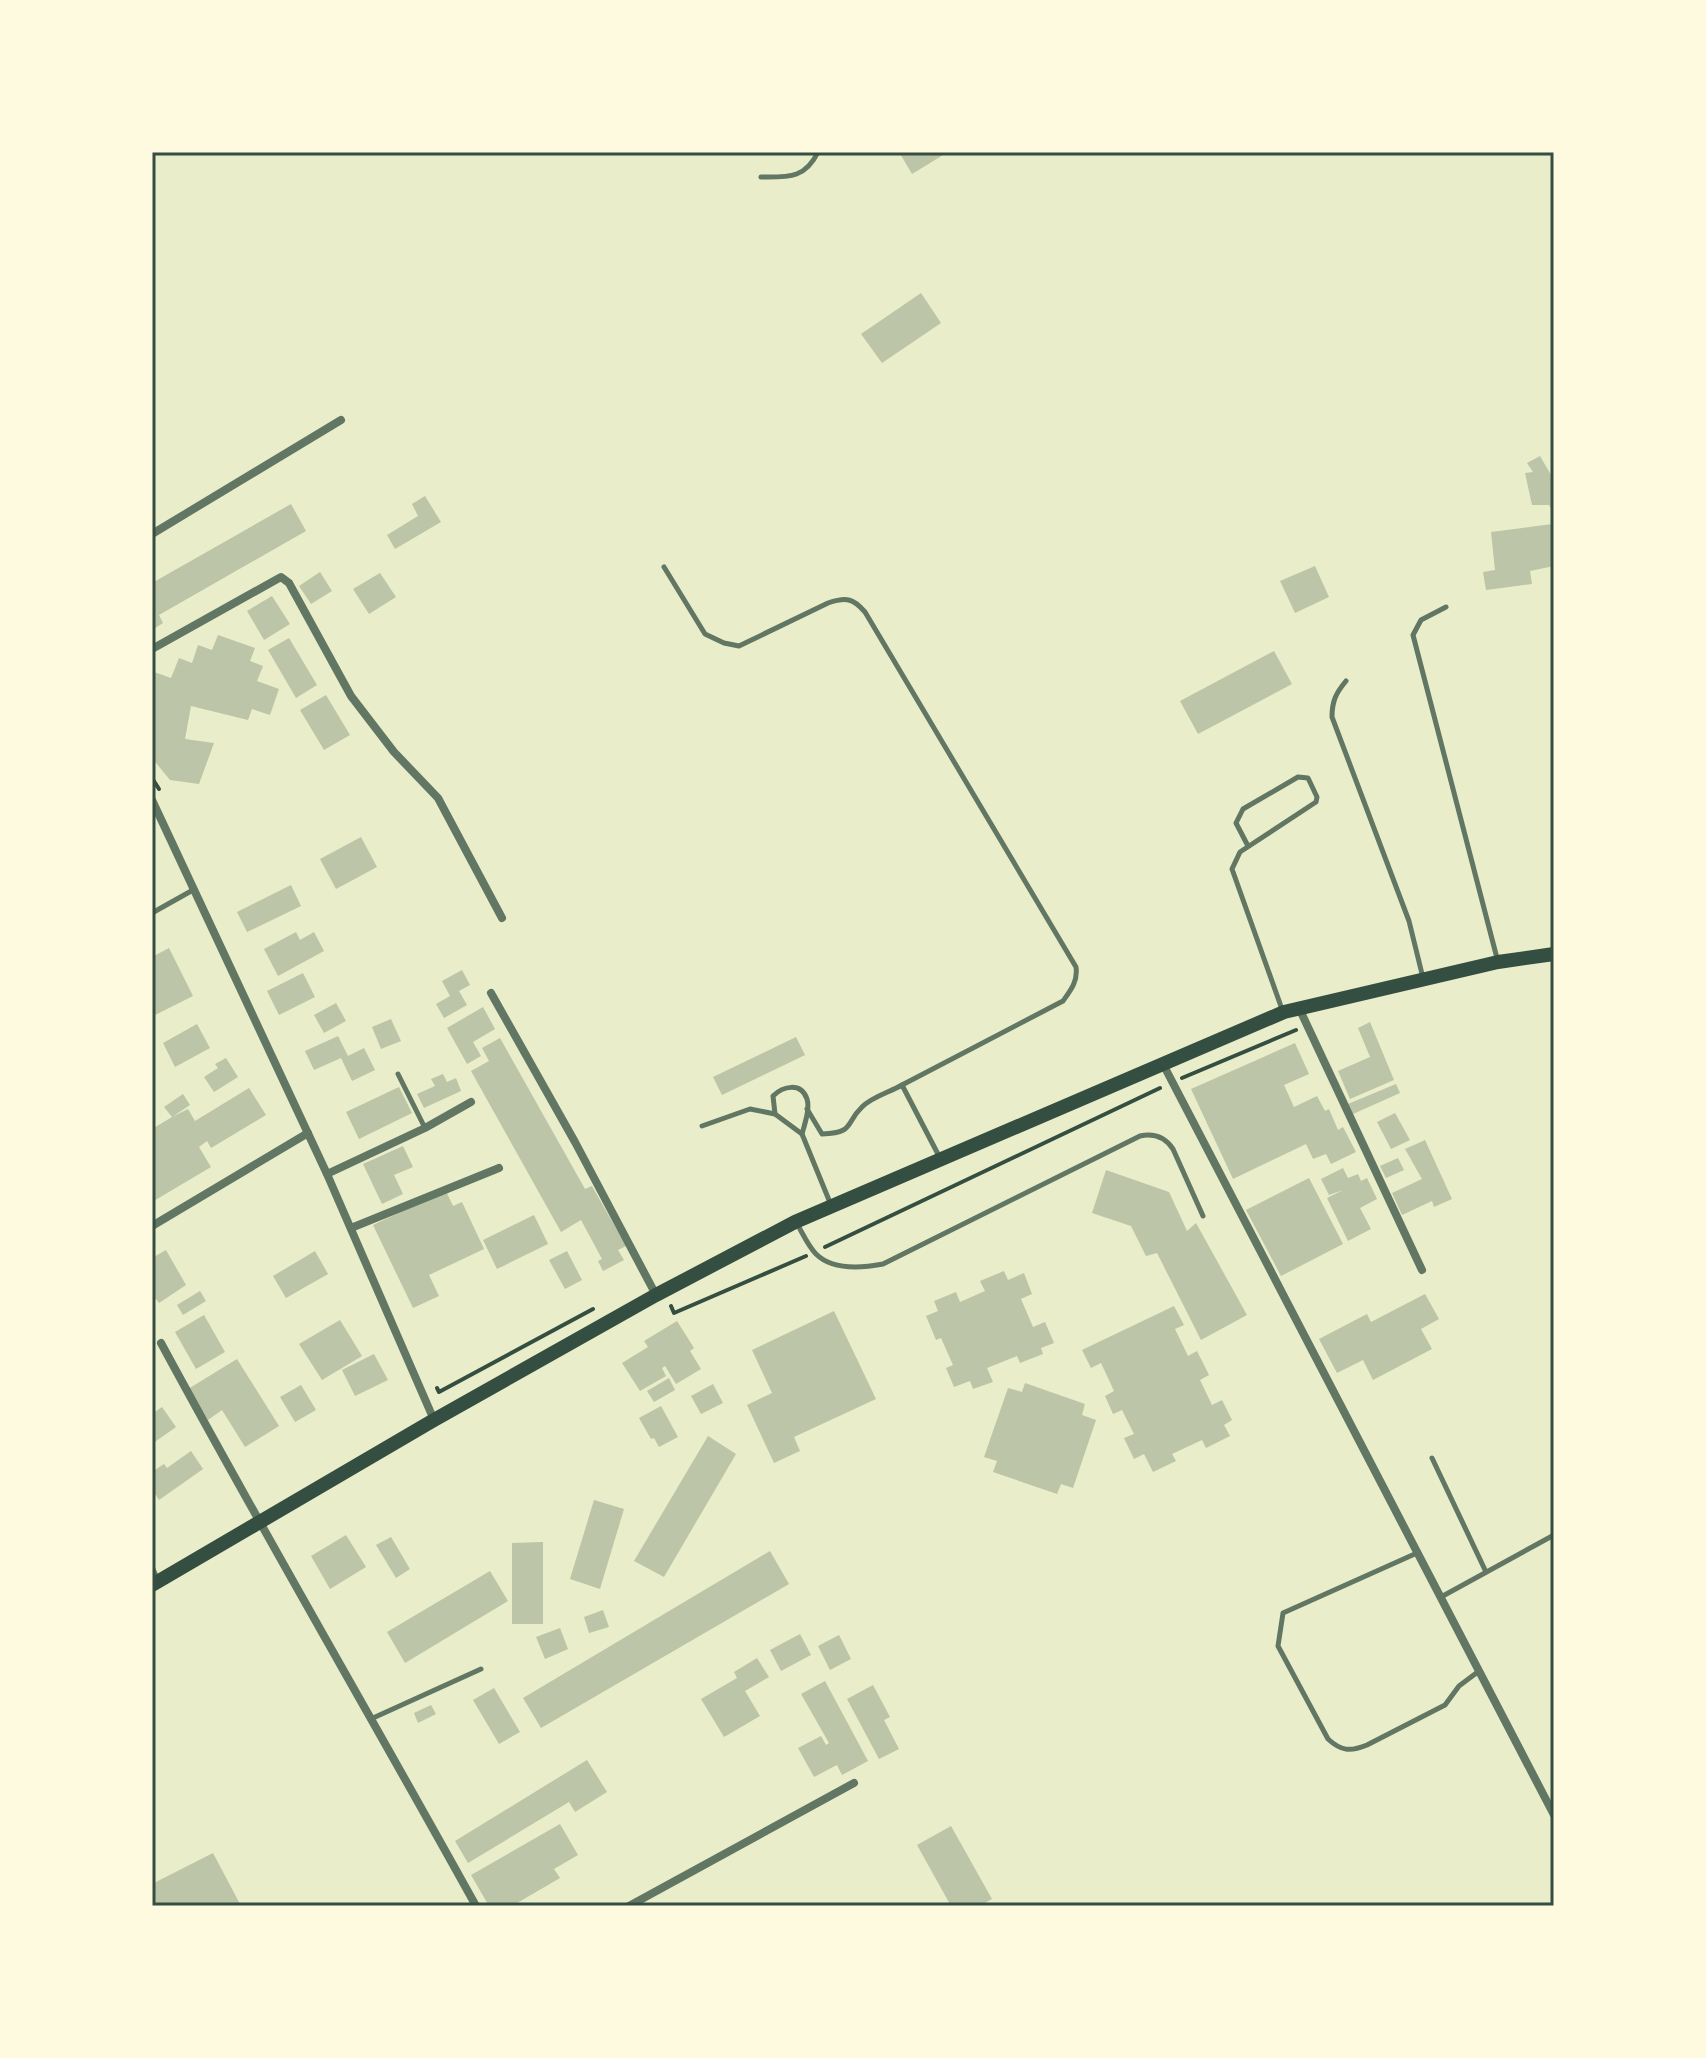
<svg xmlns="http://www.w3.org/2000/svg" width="1706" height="2058" viewBox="0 0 1706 2058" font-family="Barlow,sans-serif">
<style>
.building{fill:#bcc5a7}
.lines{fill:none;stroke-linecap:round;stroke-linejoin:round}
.path{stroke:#344e41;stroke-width:4}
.service{stroke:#617663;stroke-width:5}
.minor{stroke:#617663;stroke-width:8}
.secondary{stroke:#344e41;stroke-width:14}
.neatline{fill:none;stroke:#344e41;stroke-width:3}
</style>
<rect width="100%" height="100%" fill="#e9edc9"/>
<!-- building -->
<g class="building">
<polygon points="899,152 948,152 912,174"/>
<polygon points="921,293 941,323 882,363 861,334"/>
<polygon points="1540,456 1554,480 1554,514 1549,505 1532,505 1525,473 1533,472 1527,463"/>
<polygon points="425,496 441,522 395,549 387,535 418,516 412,504"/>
<polygon points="291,504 306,531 159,615 163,623 152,630 152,583"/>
<polygon points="1552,524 1554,566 1530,571 1532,584 1486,590 1483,572 1495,570 1491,532"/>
<polygon points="1315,566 1329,597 1295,613 1280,581"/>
<polygon points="320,572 332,591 311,604 299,586"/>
<polygon points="380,573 396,597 369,614 353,589"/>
<polygon points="272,596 290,624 264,640 247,611"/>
<polygon points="218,635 255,648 250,661 263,666 257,681 279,689 270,715 252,709 248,720 191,706 185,739 214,743 199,784 170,780 152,758 152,675 154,672 171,678 179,658 192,663 198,645 212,650"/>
<polygon points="289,638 317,685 296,698 268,650"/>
<polygon points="1274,651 1292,684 1198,734 1180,701"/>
<polygon points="326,695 350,735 324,750 300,710"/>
<polygon points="361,837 377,867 336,889 320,859"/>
<polygon points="291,885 301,906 247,932 237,912"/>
<polygon points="296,932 300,940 314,932 324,951 278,976 264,949"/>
<polygon points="169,948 193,996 153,1016 152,957"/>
<polygon points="462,970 470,985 459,991 467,1005 444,1018 436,1004 450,996 442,981"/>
<polygon points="303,973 315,997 279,1015 267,991"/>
<polygon points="336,1003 346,1021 324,1033 314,1015"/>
<polygon points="483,1007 495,1029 473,1042 481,1056 467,1064 447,1028"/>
<polygon points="391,1019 401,1041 381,1049 372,1027"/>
<polygon points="1370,1022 1394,1080 1350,1099 1338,1071 1370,1057 1358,1028"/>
<polygon points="197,1024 210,1048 175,1067 163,1043"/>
<polygon points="338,1036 348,1056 364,1048 375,1070 352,1081 341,1058 314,1070 305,1051"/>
<polygon points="796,1037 805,1055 722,1095 713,1077"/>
<polygon points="500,1038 585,1189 592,1186 626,1246 618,1250 624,1260 603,1271 598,1261 602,1259 581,1220 561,1232 471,1071 489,1061 482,1048"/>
<polygon points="1295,1043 1309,1074 1284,1085 1294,1107 1317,1096 1325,1111 1329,1109 1338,1130 1343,1127 1356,1152 1331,1164 1326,1154 1313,1159 1306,1144 1233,1179 1191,1089"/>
<polygon points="226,1058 238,1077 214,1092 204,1077 218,1068 215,1064"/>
<polygon points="443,1074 447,1082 456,1078 461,1091 424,1108 417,1094 435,1086 431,1079"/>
<polygon points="1396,1084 1400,1093 1353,1114 1348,1104"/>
<polygon points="399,1087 412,1113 359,1139 346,1112"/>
<polygon points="249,1088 266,1115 211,1148 207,1141 199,1147 211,1167 152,1202 152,1129 172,1117 164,1107 183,1094 190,1105 172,1117 188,1109 195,1121"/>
<polygon points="1395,1113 1410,1140 1391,1149 1377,1122"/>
<polygon points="1425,1140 1452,1199 1434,1207 1432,1201 1402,1215 1392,1193 1422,1179 1405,1149"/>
<polygon points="403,1146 413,1167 394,1175 403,1194 382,1204 363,1164"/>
<polygon points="1398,1158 1404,1170 1386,1178 1380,1166"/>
<polygon points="1343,1168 1348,1178 1358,1174 1361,1181 1367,1178 1377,1199 1360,1208 1371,1229 1348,1241 1327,1198 1343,1190 1329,1195 1321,1179"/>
<polygon points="1106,1170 1169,1192 1187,1231 1196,1223 1247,1315 1201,1340 1157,1253 1146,1256 1131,1226 1092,1213"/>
<polygon points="1309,1178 1343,1244 1281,1276 1246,1210"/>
<polygon points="446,1191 453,1206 462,1202 484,1249 429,1275 439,1296 413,1308 373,1225"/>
<polygon points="534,1215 548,1244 497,1269 483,1240"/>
<polygon points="166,1250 186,1285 159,1303 156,1299 152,1301 152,1258"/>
<polygon points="315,1251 328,1274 286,1298 273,1276"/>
<polygon points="567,1251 582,1280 565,1289 549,1260"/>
<polygon points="1004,1271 1008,1280 1024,1273 1032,1294 1021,1299 1033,1327 1045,1322 1054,1343 1041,1348 1043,1354 1020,1363 1017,1356 987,1368 993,1382 973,1389 970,1381 954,1387 946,1368 953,1365 941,1338 936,1340 926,1316 938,1311 934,1301 956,1292 960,1302 985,1291 980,1281"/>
<polygon points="200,1291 206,1301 183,1315 177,1305"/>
<polygon points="1425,1294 1439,1319 1421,1329 1432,1349 1373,1380 1363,1360 1337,1373 1319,1339 1367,1314 1371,1322"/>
<polygon points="1174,1306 1184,1325 1175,1329 1188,1356 1197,1351 1209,1375 1200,1380 1212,1405 1222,1400 1232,1420 1224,1425 1230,1436 1206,1448 1202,1440 1172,1454 1176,1461 1153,1472 1144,1454 1134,1459 1124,1438 1134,1434 1122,1410 1113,1414 1105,1396 1114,1391 1101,1363 1091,1368 1082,1350"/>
<polygon points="834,1311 876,1399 794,1437 800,1451 774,1463 747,1405 772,1393 752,1350"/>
<polygon points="204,1315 225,1352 196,1369 175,1332"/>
<polygon points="340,1320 362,1356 322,1380 299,1344"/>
<polygon points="677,1321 694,1348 690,1351 701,1369 676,1384 665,1366 662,1368 666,1376 640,1391 622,1363 648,1347 644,1341"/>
<polygon points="374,1354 388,1380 355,1396 342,1370"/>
<polygon points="237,1359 279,1426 245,1447 222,1410 208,1420 188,1389"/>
<polygon points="669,1378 675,1390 654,1402 647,1391"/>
<polygon points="1025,1383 1085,1404 1082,1415 1096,1420 1073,1488 1061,1484 1057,1494 993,1472 997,1461 984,1457 1008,1388 1022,1392"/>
<polygon points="713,1384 723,1403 701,1414 691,1396"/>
<polygon points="301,1385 316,1410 295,1422 280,1397"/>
<polygon points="661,1406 678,1437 659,1447 654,1438 651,1439 639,1418"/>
<polygon points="162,1407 176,1427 152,1444 152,1414"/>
<polygon points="708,1436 736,1454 664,1577 634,1561"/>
<polygon points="191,1451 203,1469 159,1500 152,1489 152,1472 164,1464 167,1468"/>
<polygon points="594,1500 624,1509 600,1589 570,1579"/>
<polygon points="346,1535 366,1567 330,1589 311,1556"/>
<polygon points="391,1537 410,1569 396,1578 376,1545"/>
<polygon points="543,1542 543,1624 512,1624 512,1543"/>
<polygon points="770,1551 789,1584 541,1728 523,1698"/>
<polygon points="490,1571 508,1601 405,1663 387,1632"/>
<polygon points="603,1610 609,1627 589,1633 584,1617"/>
<polygon points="560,1628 568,1649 545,1659 536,1637"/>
<polygon points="800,1634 811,1655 781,1671 770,1650"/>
<polygon points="839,1635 851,1659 830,1670 818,1646"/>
<polygon points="757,1658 769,1677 745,1691 760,1716 724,1737 701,1699 737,1678 734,1672"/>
<polygon points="825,1681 868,1761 842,1775 837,1765 814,1777 798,1748 821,1736 826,1745 829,1743 801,1694"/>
<polygon points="873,1685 890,1717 884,1720 899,1749 879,1759 847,1699"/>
<polygon points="494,1688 520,1732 499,1744 473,1700"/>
<polygon points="431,1705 436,1714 418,1723 414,1713"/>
<polygon points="587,1760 607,1792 575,1812 569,1802 468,1863 455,1841"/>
<polygon points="560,1824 578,1855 554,1869 560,1878 512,1906 489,1906 471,1875"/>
<polygon points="951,1826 992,1899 979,1906 951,1906 917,1845"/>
<polygon points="213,1853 241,1906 152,1906 152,1884"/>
</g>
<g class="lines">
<!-- path -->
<g class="path">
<polyline points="152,778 159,789"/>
<polyline points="1182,1078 1296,1030"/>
<polyline points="825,1247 1160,1088"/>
<polyline points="671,1306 674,1313 806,1256"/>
<polyline points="437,1388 439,1392 593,1309"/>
</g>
<!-- service -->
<g class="service">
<path d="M761,177C788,177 805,179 818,152"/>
<path d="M664,567L705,634L724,643L739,646L828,603C846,597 853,598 865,612L1076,967C1078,981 1071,990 1063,1001L902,1085L940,1158"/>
<polyline points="1446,607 1421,620 1413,635 1498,962"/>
<path d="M1346,681C1336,693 1332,701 1332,717L1409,921L1423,978"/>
<polyline points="1248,846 1236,823 1243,809 1298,777 1308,778 1317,797 1316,802 1240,852 1232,869 1283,1012"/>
<polyline points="152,913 193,890"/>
<polyline points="398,1074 425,1128"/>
<path d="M807,1109L822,1134C855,1133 845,1123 862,1107C871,1097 890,1092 902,1085"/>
<path d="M775,1114L773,1096C783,1086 801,1082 807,1099C810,1109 805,1123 802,1134"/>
<polyline points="702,1126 750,1109 775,1114 802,1134 831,1205"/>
<path d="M796,1222C802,1232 808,1246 816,1254C833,1271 862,1268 883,1264L1140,1136C1154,1133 1165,1137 1173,1149L1203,1216"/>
<polyline points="1432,1458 1486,1572"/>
<path d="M1417,1553L1283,1613L1278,1646L1328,1739C1341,1751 1350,1752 1367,1745L1445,1705L1459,1686L1479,1671"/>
<polyline points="152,1567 158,1580"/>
<polyline points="1441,1597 1554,1535"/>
<polyline points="373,1718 481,1669"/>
</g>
<!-- minor -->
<g class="minor">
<polyline points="152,534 341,420"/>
<polyline points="152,649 281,577 289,583 351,696 394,752 438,798 502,918"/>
<polyline points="152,800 327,1174 434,1420"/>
<polyline points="491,993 575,1142 656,1295"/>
<polyline points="1299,1008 1422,1270"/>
<polyline points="1163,1064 1554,1815"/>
<polyline points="327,1174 425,1128 471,1102"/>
<polyline points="152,1226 308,1133"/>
<polyline points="351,1228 499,1168"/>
<path d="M161,1343C263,1532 372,1718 476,1906"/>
<polyline points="629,1906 854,1783"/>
</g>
<!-- secondary -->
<polyline class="secondary" points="152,1585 434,1420 656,1295 795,1222 1284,1012 1498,962 1554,954"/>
</g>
<!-- border -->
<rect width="1706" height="2058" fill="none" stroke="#fefae0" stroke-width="308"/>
<rect x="154" y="154" width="1398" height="1750" class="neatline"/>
</svg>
